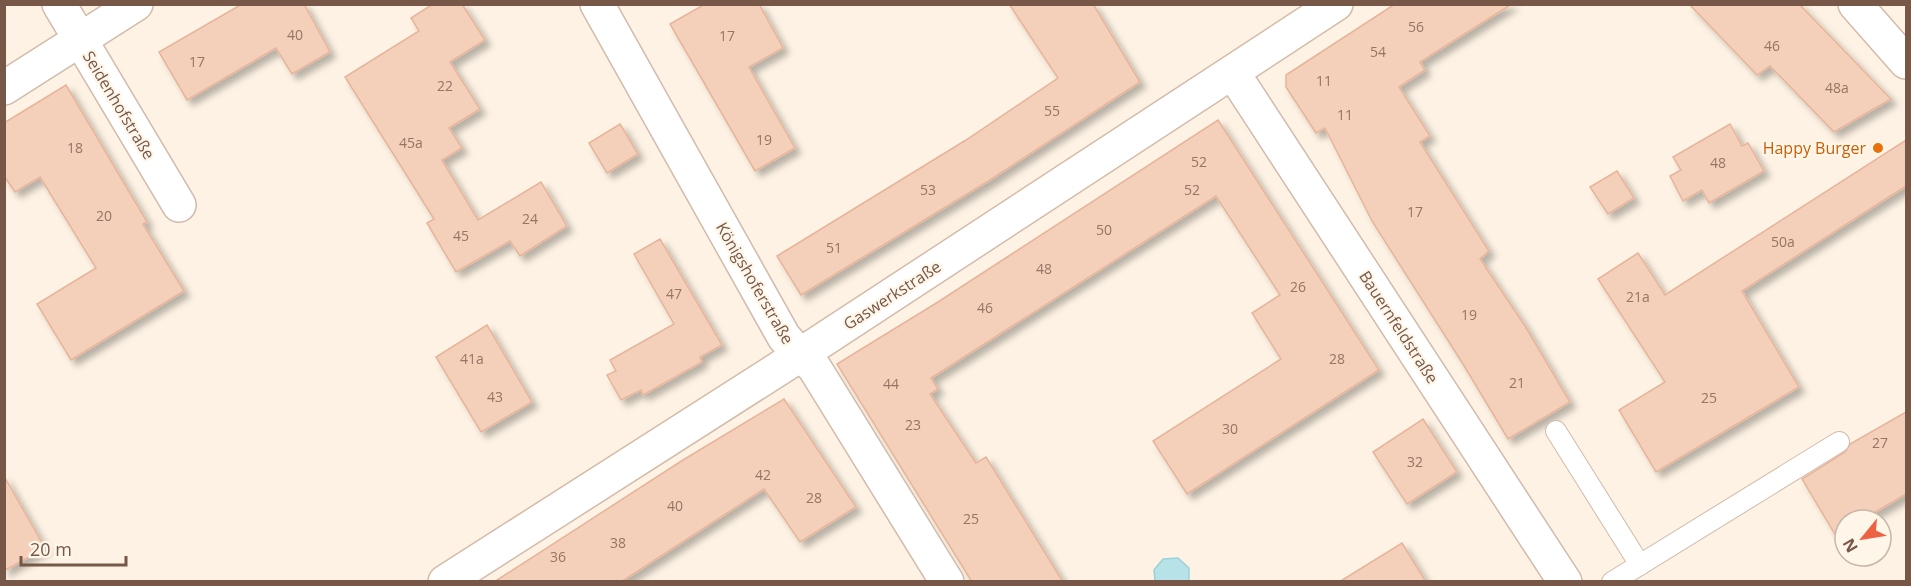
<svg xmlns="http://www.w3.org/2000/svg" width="1911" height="586" viewBox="0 0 1911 586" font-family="'Open Sans',sans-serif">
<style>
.water{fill:#b6e2e8;stroke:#9cd2da;stroke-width:1.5}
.building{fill:#f4cfb9;stroke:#e7b499;stroke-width:1.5;filter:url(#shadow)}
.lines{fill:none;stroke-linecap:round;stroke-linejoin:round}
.lane-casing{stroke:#d1bbac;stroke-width:22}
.street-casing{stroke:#d1bbac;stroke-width:36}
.secondary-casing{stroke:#d4bba9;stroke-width:36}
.lane{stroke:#fff;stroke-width:20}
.street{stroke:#fff;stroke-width:33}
.secondary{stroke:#fff;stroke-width:33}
.food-dot{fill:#e8710a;stroke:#fff6ea;stroke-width:2}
.labels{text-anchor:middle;stroke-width:4.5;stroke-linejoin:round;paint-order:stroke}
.number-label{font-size:14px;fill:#967564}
.street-label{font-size:16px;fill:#765748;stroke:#fff6ea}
.food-label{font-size:16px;fill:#c56008;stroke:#fff6ea;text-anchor:end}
</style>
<defs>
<filter id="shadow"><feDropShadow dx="5.5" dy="5.5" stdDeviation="3" flood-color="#0004"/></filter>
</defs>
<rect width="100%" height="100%" fill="#fdf2e3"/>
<!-- water -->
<polygon class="water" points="1178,558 1189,568 1189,581 1155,581 1154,570 1163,559"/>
<!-- building -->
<g class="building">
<polygon points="242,4 304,4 330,52 292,74 276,48 187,100 159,52"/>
<polygon points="433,4 462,4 485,40 450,62 480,109 449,128 462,148 442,160 478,220 541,182 567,226 520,256 510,241 456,272 427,223 434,219 345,77 419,31 411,18"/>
<polygon points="705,4 759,4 783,48 749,67 795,148 755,171 670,24"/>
<polygon points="1009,4 1093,4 1140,82 990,180 801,295 777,256 966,140 1058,78"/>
<polygon points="1395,4 1512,4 1420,62 1425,70 1399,87 1430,136 1420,142 1489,251 1480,259 1525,326 1570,402 1508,439 1463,364 1372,221 1325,128 1316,133 1286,87 1286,75"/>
<polygon points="1689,4 1799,4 1891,99 1834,132 1770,66 1757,75"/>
<polygon points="66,85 147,222 143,224 184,291 71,360 37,304 96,268 40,177 15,192 4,176 4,123"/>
<polygon points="1218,120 1379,370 1187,494 1153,441 1281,359 1252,313 1280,295 1216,196 931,378 938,389 930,394 976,463 986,457 1063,582 972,582 837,364 938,302"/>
<polygon points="620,124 638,154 607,173 589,143"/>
<polygon points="1730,124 1742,146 1748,143 1764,171 1709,203 1702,190 1683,201 1670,176 1681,170 1673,157"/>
<polygon points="1906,140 1906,186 1742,291 1799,387 1656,472 1619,410 1665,382 1598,279 1638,253 1665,295"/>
<polygon points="1617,171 1634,198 1608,214 1590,187"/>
<polygon points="660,239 722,345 700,357 702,362 643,395 641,390 621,400 607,375 616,371 610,360 674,324 634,254"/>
<polygon points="487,325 532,402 481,432 436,357"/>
<polygon points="784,399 856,507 800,542 764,489 621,582 494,582 683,460"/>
<polygon points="1906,412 1906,494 1862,520 1845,520 1845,530 1836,536 1802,479 1845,452 1850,444"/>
<polygon points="1423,419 1457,472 1407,504 1373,452"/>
<polygon points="4,476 45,548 4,571"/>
<polygon points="1402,543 1426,582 1339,582"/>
</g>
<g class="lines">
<!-- lane casing -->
<g class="lane-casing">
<g id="lane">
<polyline points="1556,431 1640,565"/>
<polyline points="1612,582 1839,442"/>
</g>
</g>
<!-- street casing -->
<g class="street-casing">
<g id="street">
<polyline points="59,4 179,205"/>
<polyline points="597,4 784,337 800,355 814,367 947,582"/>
<polyline points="1233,73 1565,582"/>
<polyline points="4,88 136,4"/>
</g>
</g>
<!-- secondary casing -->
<g class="secondary-casing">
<g id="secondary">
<polyline points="1855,4 1906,62"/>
<polyline points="445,582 800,355 1336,4"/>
</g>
</g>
<!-- lane -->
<use href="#lane" class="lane"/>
<!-- street -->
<use href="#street" class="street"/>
<!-- secondary -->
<use href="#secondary" class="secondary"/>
</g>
<!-- markers -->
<circle class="food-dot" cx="1878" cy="148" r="6"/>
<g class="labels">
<!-- number labels -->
<g class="number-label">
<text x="1416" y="32">56</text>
<text x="295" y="40">40</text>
<text x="727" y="41">17</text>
<text x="1772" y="51">46</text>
<text x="1378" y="57">54</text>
<text x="197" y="67">17</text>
<text x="1324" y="86">11</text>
<text x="445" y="91">22</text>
<text x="1837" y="93">48a</text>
<text x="1052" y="116">55</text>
<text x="1345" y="120">11</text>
<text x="764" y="145">19</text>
<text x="411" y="148">45a</text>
<text x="75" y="153">18</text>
<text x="1199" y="167">52</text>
<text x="1718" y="168">48</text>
<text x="928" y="195">53</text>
<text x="1192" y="195">52</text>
<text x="1415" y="217">17</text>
<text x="104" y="221">20</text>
<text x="530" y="224">24</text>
<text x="1104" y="235">50</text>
<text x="461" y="241">45</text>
<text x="1783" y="247">50a</text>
<text x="834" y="253">51</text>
<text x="1044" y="274">48</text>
<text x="1298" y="292">26</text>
<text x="674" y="299">47</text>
<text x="1638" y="302">21a</text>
<text x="985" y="313">46</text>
<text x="1469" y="320">19</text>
<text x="472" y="364">41a</text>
<text x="1337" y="364">28</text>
<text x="1517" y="388">21</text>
<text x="891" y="389">44</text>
<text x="495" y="402">43</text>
<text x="1709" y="403">25</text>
<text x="913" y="430">23</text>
<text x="1230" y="434">30</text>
<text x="1880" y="448">27</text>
<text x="1415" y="467">32</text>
<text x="763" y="480">42</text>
<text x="814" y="503">28</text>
<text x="675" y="511">40</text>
<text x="971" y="524">25</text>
<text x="618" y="548">38</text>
<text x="558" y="562">36</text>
</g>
<!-- street labels -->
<g class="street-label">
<text transform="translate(119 105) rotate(59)" y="6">Seidenhofstraße</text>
<text transform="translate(755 283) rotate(60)" y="6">Königshoferstraße</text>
<text transform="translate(892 295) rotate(-33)" y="6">Gaswerkstraße</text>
<text transform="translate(1399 327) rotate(57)" y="6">Bauernfeldstraße</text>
</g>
<!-- food labels -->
<g class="food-label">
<text x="1866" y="154">Happy Burger</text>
</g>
</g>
<!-- border -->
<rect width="1911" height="586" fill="none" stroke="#765748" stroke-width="12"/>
<!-- north arrow -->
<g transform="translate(1863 538) rotate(240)"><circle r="28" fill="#fff6ea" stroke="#c8b6a9" stroke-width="1.5"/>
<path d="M0-4.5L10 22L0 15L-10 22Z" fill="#ed6242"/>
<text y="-9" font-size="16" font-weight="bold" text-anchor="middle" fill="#765748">N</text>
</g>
<!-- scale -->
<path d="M21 556v9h105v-9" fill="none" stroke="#765748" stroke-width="3"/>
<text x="30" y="556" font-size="18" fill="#765748" stroke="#fff6ea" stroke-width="4.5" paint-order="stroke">20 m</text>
</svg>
